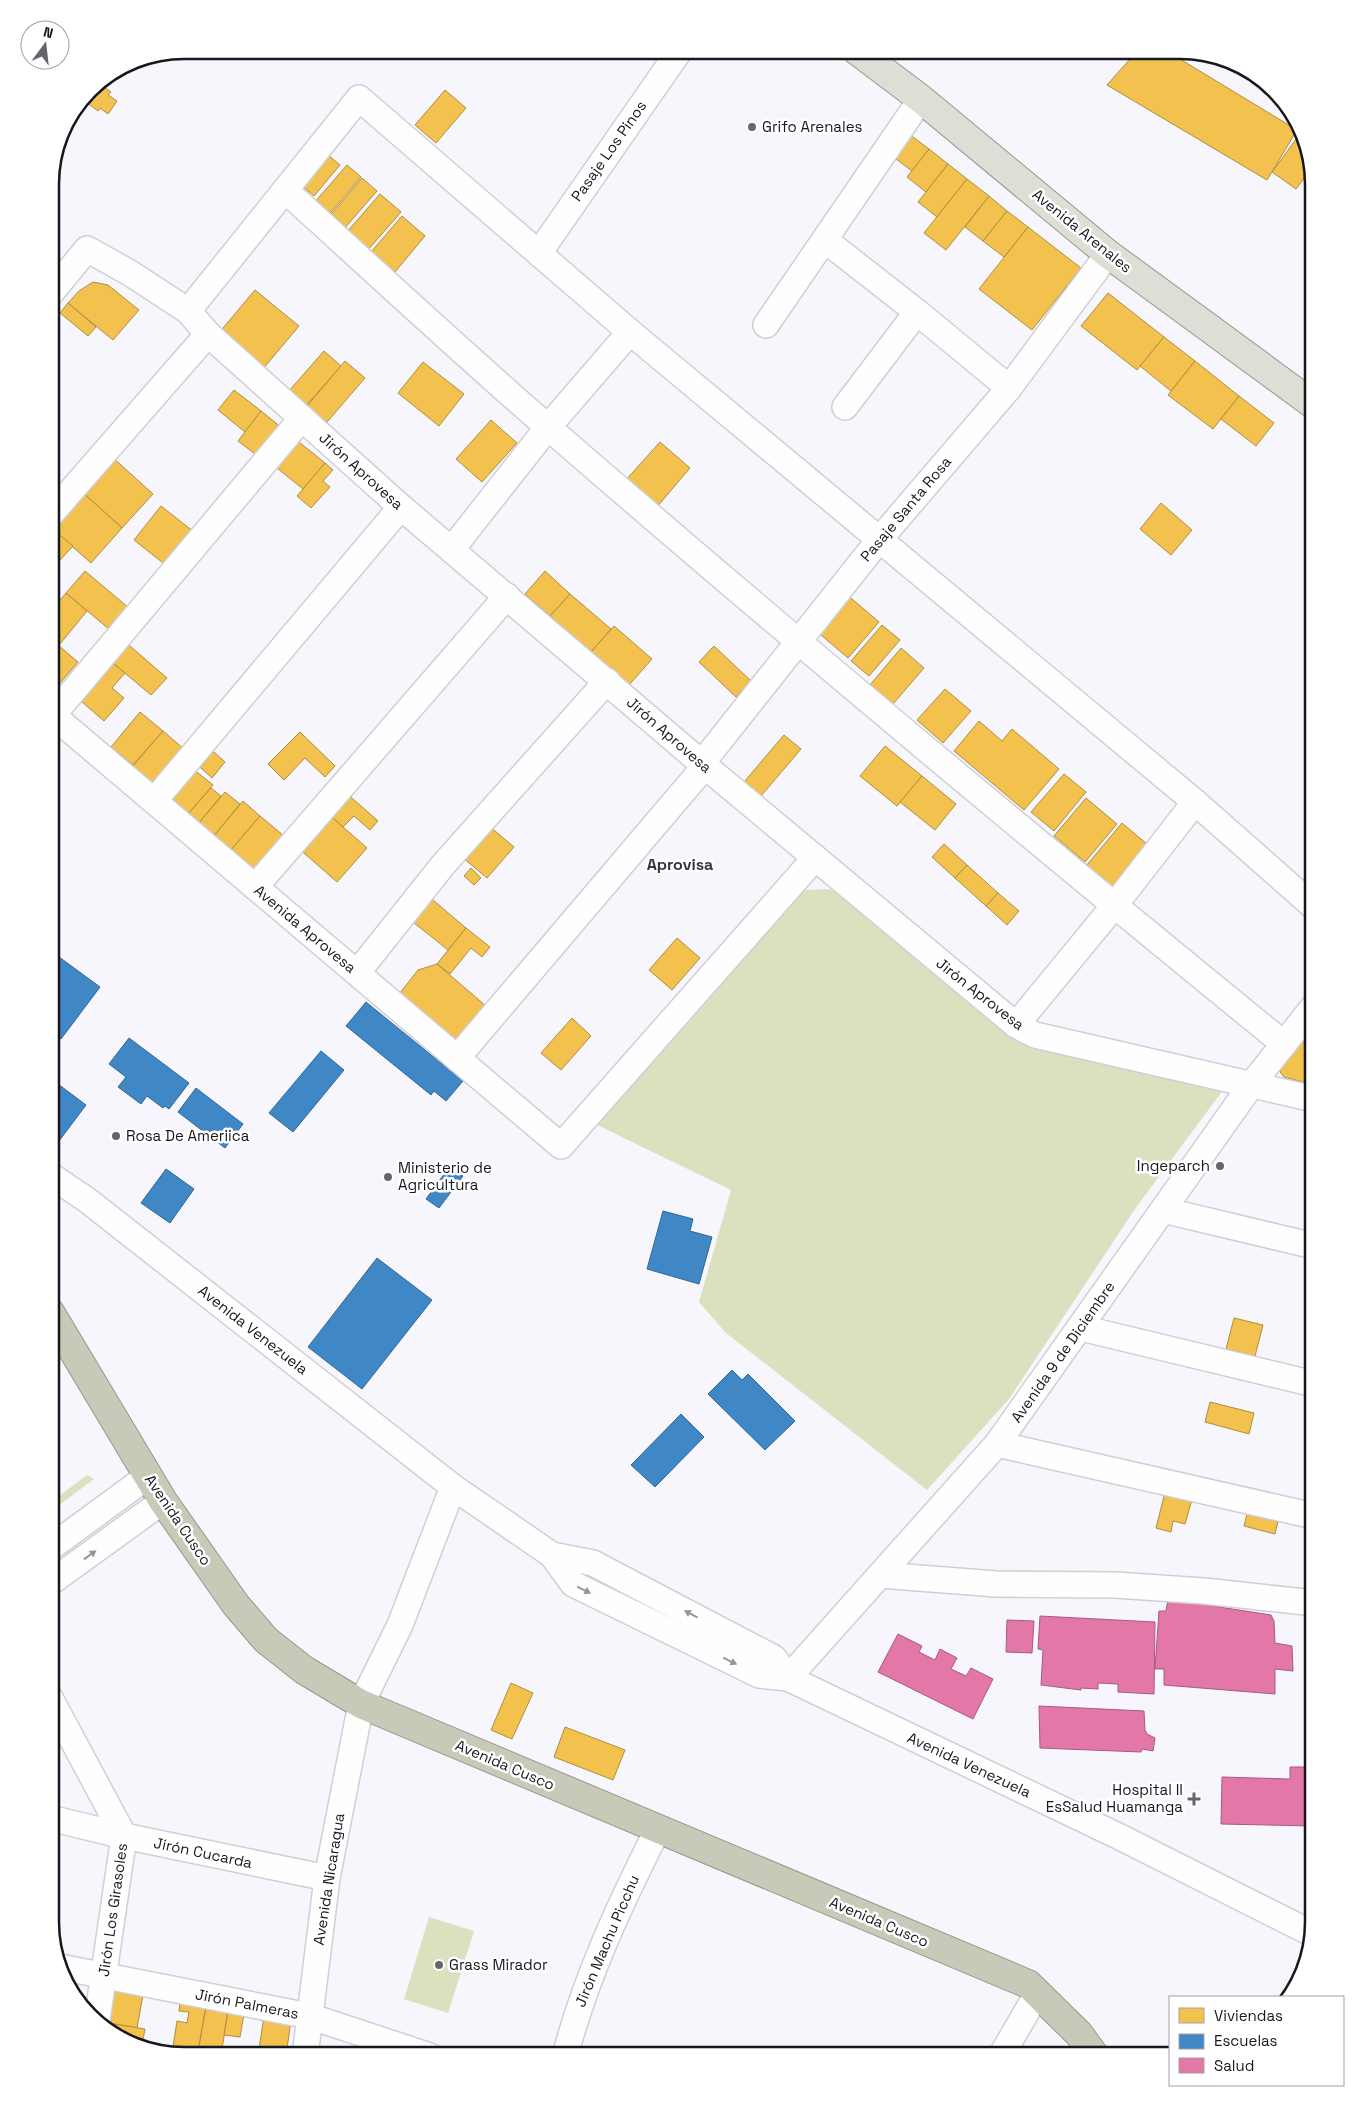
<svg xmlns="http://www.w3.org/2000/svg" width="1364" height="2106" viewBox="0 0 1364 2106" font-family="'Space Grotesk',sans-serif">
<style>
.green{fill:#dbe1be}
.homes{fill:#f2c14e;stroke:#b08e40}
.schools{fill:#3f88c5;stroke:#336693}
.health{fill:#e377a8;stroke:#a65a7f}
.lines{fill:none;stroke-linecap:round;stroke-linejoin:round}
.minor-casing{stroke:#cfcfd5;stroke-width:28}
.major-casing{stroke:#979888;stroke-width:30}
.highway-casing{stroke:#979888;stroke-width:30}
.minor{stroke:#fefeff;stroke-width:25}
.major{stroke:#ddded5;stroke-width:28}
.highway{stroke:#c8cab9;stroke-width:28}
.oneway{fill:#96969a}
.poi-dot{fill:#65656c;stroke:#fff;stroke-width:2}
.labels{text-anchor:middle;stroke-width:5;stroke-linejoin:round;paint-order:stroke}
.poi-label{font-size:15px;fill:#17171e;stroke:#fff;text-anchor:start}
.street-label{font-size:15px;fill:#17171e;stroke:#fff}
.neighbourhood-label{font-size:16px;font-weight:bold;fill:#343443;stroke:#fff}
.rim{fill:none;stroke:#17171e;stroke-width:2.5}
</style>
<rect width="100%" height="100%" fill="#f6f6fc"/>
<!-- green -->
<g class="green">
<polygon points="828,889 844,895 1010,1032 1223,1090 1135,1209 1009,1399 927,1490 726,1333 699,1302 731,1190 595,1124 787,898 807,890"/>
<polygon points="87,1475 94,1479 50,1512 50,1503"/>
<polygon points="429,1917 474,1931 448,2013 404,1999"/>
</g>
<!-- homes -->
<g class="homes">
<polygon points="1138,50 1165,50 1297,130 1267,180 1107,85"/>
<polygon points="98,83 111,92 108,95 117,101 108,114 100,108 98,111 82,99 89,89"/>
<polygon points="445,90 466,108 436,143 415,125"/>
<polygon points="905,131 929,149 912,171 888,153"/>
<polygon points="1302,131 1311,169 1296,189 1272,172"/>
<polygon points="929,149 948,164 926,192 907,177"/>
<polygon points="322,150 340,165 314,196 296,181"/>
<polygon points="948,164 967,179 937,217 918,202"/>
<polygon points="347,165 361,177 327,217 313,204"/>
<polygon points="362,178 377,191 343,230 328,218"/>
<polygon points="967,179 989,196 946,250 924,233"/>
<polygon points="380,194 401,212 367,251 346,233"/>
<polygon points="989,196 1007,211 983,241 965,227"/>
<polygon points="1007,211 1028,227 1004,257 983,241"/>
<polygon points="402,216 425,236 395,272 371,252"/>
<polygon points="1028,227 1081,268 1032,330 979,289"/>
<polygon points="93,282 108,285 139,310 113,340 68,303 79,291"/>
<polygon points="255,290 299,326 262,370 218,334"/>
<polygon points="1108,293 1164,337 1137,370 1081,326"/>
<polygon points="68,303 96,327 88,336 60,313"/>
<polygon points="1164,337 1195,361 1171,391 1140,366"/>
<polygon points="324,351 341,366 305,407 288,392"/>
<polygon points="345,361 365,378 327,422 307,406"/>
<polygon points="1195,361 1239,396 1213,429 1168,395"/>
<polygon points="423,362 464,394 439,426 398,393"/>
<polygon points="234,390 261,411 245,432 218,410"/>
<polygon points="1239,396 1274,423 1256,446 1221,419"/>
<polygon points="261,411 282,428 259,457 238,441"/>
<polygon points="491,420 517,443 482,482 456,459"/>
<polygon points="299,442 325,463 303,489 277,468"/>
<polygon points="660,442 690,468 656,508 625,481"/>
<polygon points="111,456 153,494 122,528 80,490"/>
<polygon points="325,463 333,470 323,481 330,487 311,508 297,496"/>
<polygon points="80,490 122,528 91,563 50,527"/>
<polygon points="1161,503 1192,530 1171,555 1140,529"/>
<polygon points="161,506 194,532 167,566 134,540"/>
<polygon points="50,527 73,546 50,571"/>
<polygon points="85,571 129,608 110,630 66,593"/>
<polygon points="545,571 570,594 550,616 525,594"/>
<polygon points="66,593 87,611 60,644 50,635 50,612"/>
<polygon points="845,593 879,622 848,658 814,629"/>
<polygon points="570,594 611,629 591,652 550,616"/>
<polygon points="882,625 900,640 869,676 851,661"/>
<polygon points="614,626 652,659 629,685 591,652"/>
<polygon points="123,640 167,678 151,695 107,658"/>
<polygon points="58,645 78,662 50,695 50,654"/>
<polygon points="714,646 751,681 736,697 699,662"/>
<polygon points="901,648 924,668 893,704 870,685"/>
<polygon points="107,658 125,673 112,688 124,698 104,721 74,695"/>
<polygon points="945,689 971,711 943,743 917,720"/>
<polygon points="140,712 163,731 133,765 111,747"/>
<polygon points="979,721 1002,741 1012,729 1059,769 1024,810 954,751"/>
<polygon points="163,731 184,749 153,785 132,767"/>
<polygon points="300,732 335,766 325,777 305,758 284,780 268,764"/>
<polygon points="784,735 801,749 761,796 744,782"/>
<polygon points="204,743 225,762 212,778 190,758"/>
<polygon points="885,746 922,776 897,806 860,776"/>
<polygon points="187,764 213,785 187,815 162,794"/>
<polygon points="1064,774 1086,792 1054,831 1031,812"/>
<polygon points="922,776 956,804 935,830 900,802"/>
<polygon points="211,788 221,796 198,824 187,815"/>
<polygon points="344,791 378,821 370,830 354,816 343,827 326,812"/>
<polygon points="225,792 240,804 213,837 198,824"/>
<polygon points="1086,798 1117,824 1085,862 1054,836"/>
<polygon points="243,801 260,816 230,851 213,837"/>
<polygon points="326,812 367,848 337,882 296,846"/>
<polygon points="260,816 284,836 254,872 230,851"/>
<polygon points="1122,823 1154,850 1118,893 1086,866"/>
<polygon points="489,826 514,847 487,878 462,857"/>
<polygon points="944,844 967,865 955,878 932,857"/>
<polygon points="967,865 998,893 986,906 955,878"/>
<polygon points="471,868 481,878 474,885 464,876"/>
<polygon points="998,893 1019,911 1007,925 986,906"/>
<polygon points="427,895 466,928 448,950 408,918"/>
<polygon points="466,928 490,947 482,957 471,948 450,974 437,964"/>
<polygon points="677,938 700,958 672,990 649,970"/>
<polygon points="437,964 486,1006 457,1041 400,993 418,970"/>
<polygon points="572,1018 591,1036 561,1070 541,1053"/>
<polygon points="1314,1022 1314,1085 1284,1077 1280,1072 1281,1068"/>
<polygon points="1234,1318 1263,1325 1255,1356 1226,1349"/>
<polygon points="1210,1402 1254,1413 1249,1434 1205,1422"/>
<polygon points="1166,1488 1193,1496 1185,1524 1173,1521 1171,1532 1156,1528"/>
<polygon points="1249,1506 1280,1513 1275,1534 1244,1526"/>
<polygon points="511,1683 533,1693 512,1739 491,1730"/>
<polygon points="565,1727 625,1750 613,1780 554,1757"/>
<polygon points="113,1990 143,1995 137,2028 108,2023"/>
<polygon points="180,2003 206,2007 198,2052 173,2047 177,2021 187,2023 189,2012 179,2011"/>
<polygon points="206,2007 228,2011 221,2056 198,2052"/>
<polygon points="228,2011 244,2014 240,2037 224,2035"/>
<polygon points="264,2016 291,2020 286,2056 258,2056"/>
<polygon points="108,2023 145,2029 142,2045 110,2034 106,2030"/>
</g>
<!-- schools -->
<g class="schools">
<polygon points="55,954 100,987 61,1039 50,1030 50,959"/>
<polygon points="366,1002 463,1081 446,1101 434,1091 431,1095 346,1026"/>
<polygon points="129,1038 189,1083 169,1109 165,1106 163,1108 147,1096 141,1104 118,1087 126,1077 109,1064"/>
<polygon points="321,1051 344,1070 293,1132 269,1113"/>
<polygon points="50,1078 86,1105 50,1153"/>
<polygon points="196,1088 243,1124 225,1148 178,1112"/>
<polygon points="450,1166 463,1176 439,1208 426,1199"/>
<polygon points="166,1169 194,1189 170,1223 141,1203"/>
<polygon points="663,1211 693,1219 690,1231 712,1237 699,1284 647,1269"/>
<polygon points="377,1258 432,1300 362,1389 308,1347"/>
<polygon points="732,1370 742,1380 748,1374 795,1421 765,1450 708,1394"/>
<polygon points="681,1414 704,1437 655,1487 631,1465"/>
</g>
<!-- health -->
<g class="health">
<polygon points="1168,1599 1271,1615 1274,1621 1275,1643 1292,1646 1293,1671 1275,1669 1275,1694 1164,1685 1164,1669 1155,1669 1159,1611 1166,1611"/>
<polygon points="1040,1616 1155,1622 1154,1694 1118,1692 1118,1684 1098,1683 1098,1689 1081,1688 1081,1690 1041,1685 1043,1650 1038,1649"/>
<polygon points="1007,1620 1034,1621 1032,1653 1006,1652"/>
<polygon points="898,1634 922,1646 919,1652 935,1660 940,1649 957,1658 951,1669 966,1676 971,1668 993,1679 973,1719 878,1672"/>
<polygon points="1039,1706 1144,1711 1145,1730 1147,1734 1155,1738 1153,1751 1142,1749 1141,1752 1040,1748"/>
<polygon points="1290,1767 1314,1767 1314,1826 1221,1824 1222,1777 1290,1779"/>
</g>
<g class="lines">
<!-- minor casing -->
<g class="minor-casing">
<g id="minor">
<path d="M285,190C373,270 460,351 550,429C791,638 1036,842 1284,1044"/>
<polyline points="825,240 917,312 1009,388"/>
<polyline points="539,253 680,50"/>
<polyline points="50,294 87,249 130,273 188,311 208,334 401,507 705,766 1016,1025 1035,1035 1314,1099"/>
<polyline points="188,311 359,98 630,332 1195,802 1314,907"/>
<polyline points="766,325 921,99"/>
<polyline points="845,407 917,312"/>
<polyline points="50,515 208,334"/>
<polyline points="452,549 548,427 630,332"/>
<polyline points="50,713 561,1146 815,858"/>
<polyline points="53,715 302,418"/>
<polyline points="702,763 879,540 1009,388 1108,254"/>
<polyline points="154,801 401,507"/>
<polyline points="255,887 507,596"/>
<polyline points="357,973 443,865 607,681"/>
<polyline points="1016,1025 1114,906 1195,802"/>
<polyline points="457,1058 705,766"/>
<polyline points="50,1175 87,1200 453,1487 552,1555 573,1584 759,1675 788,1678 1118,1836 1311,1933"/>
<polyline points="1163,1210 1314,1246"/>
<polyline points="1081,1328 1314,1384"/>
<polyline points="997,1444 1314,1516"/>
<polyline points="50,1548 148,1476"/>
<polyline points="552,1555 593,1563 774,1658 788,1678"/>
<polyline points="880,1575 996,1584 1115,1585 1204,1591 1314,1603"/>
<polyline points="50,1583 163,1501"/>
<polyline points="788,1678 997,1444 1252,1084 1314,1006"/>
<polyline points="50,1698 124,1836 97,2020"/>
<polyline points="50,1818 124,1836 327,1878"/>
<polyline points="60,1967 309,2016 430,2056"/>
<polyline points="305,2056 327,1878 361,1704 400,1625 453,1487"/>
<path d="M565,2056C586,1976 621,1902 658,1829"/>
<polyline points="1001,2056 1037,1994"/>
</g>
</g>
<!-- major casing -->
<g class="major-casing">
<polyline id="major" points="856,50 921,99 1108,254 1314,405"/>
</g>
<!-- highway casing -->
<g class="highway-casing">
<polyline id="highway" points="50,1312 163,1501 236,1605 266,1640 304,1670 361,1704 1028,1984 1079,2034 1095,2056"/>
</g>
<!-- minor -->
<use href="#minor" class="minor"/>
<!-- major -->
<use href="#major" class="major"/>
<!-- highway -->
<use href="#highway" class="highway"/>
</g>
<!-- one-way arrows -->
<defs><path id="oneway-solid" d="M-6-.8H1V-3.2L6.5 0L1 3.2V.8H-6Z" transform="scale(1.25)"/></defs>
<g class="oneway">
<use href="#oneway-solid" transform="translate(90 1555) rotate(-36)"/>
<use href="#oneway-solid" transform="translate(584 1590) rotate(26)"/>
<use href="#oneway-solid" transform="translate(691 1614) rotate(-152)"/>
<use href="#oneway-solid" transform="translate(730 1661) rotate(26)"/>
</g>
<!-- markers -->
<g class="poi-dot">
<circle cx="752" cy="127" r="5"/>
<circle cx="116" cy="1136" r="5"/>
<circle cx="1220" cy="1166" r="5"/>
<circle cx="388" cy="1177" r="5"/>
<path d="M1191.5 1791.5h5v5h5v5h-5v5h-5v-5h-5v-5h5z"/>
<circle cx="439" cy="1965" r="5"/>
</g>
<g class="labels">
<!-- poi labels -->
<g class="poi-label">
<text x="762" y="132">Grifo Arenales</text>
<text x="126" y="1141">Rosa De Ameriica</text>
<text x="1210" y="1171" text-anchor="end">Ingeparch</text>
<text x="398" y="1173">Ministerio de<tspan x="398" dy="17">Agricultura</tspan></text>
<text x="1183" y="1795" text-anchor="end">Hospital II<tspan x="1183" dy="17">EsSalud Huamanga</tspan></text>
<text x="449" y="1970">Grass Mirador</text>
</g>
<!-- street labels -->
<g class="street-label">
<text transform="translate(609 151) rotate(-55)" y="5">Pasaje Los Pinos</text>
<text transform="translate(1082 231) rotate(39)" y="5">Avenida Arenales</text>
<text transform="translate(361 471) rotate(42)" y="5">Jirón Aprovesa</text>
<text transform="translate(906 509) rotate(-50)" y="5">Pasaje Santa Rosa</text>
<text transform="translate(669 735) rotate(41)" y="5">Jirón Aprovesa</text>
<text transform="translate(305 929) rotate(40)" y="5">Avenida Aprovesa</text>
<text transform="translate(980 994) rotate(38)" y="5">Jirón Aprovesa</text>
<text transform="translate(253 1330) rotate(38)" y="5">Avenida Venezuela</text>
<text transform="translate(1063 1352) rotate(-55)" y="5">Avenida 9 de Diciembre</text>
<text transform="translate(178 1520) rotate(56)" y="5">Avenida Cusco</text>
<text transform="translate(505 1765) rotate(23)" y="5">Avenida Cusco</text>
<text transform="translate(969 1765) rotate(25)" y="5">Avenida Venezuela</text>
<text transform="translate(203 1853) rotate(12)" y="5">Jirón Cucarda</text>
<text transform="translate(329 1879) rotate(-81)" y="5">Avenida Nicaragua</text>
<text transform="translate(113 1910) rotate(-82)" y="5">Jirón Los Girasoles</text>
<text transform="translate(879 1922) rotate(23)" y="5">Avenida Cusco</text>
<text transform="translate(607 1941) rotate(-67)" y="5">Jirón Machu Picchu</text>
<text transform="translate(247 2004) rotate(11)" y="5">Jirón Palmeras</text>
</g>
<!-- neighbourhood labels -->
<g class="neighbourhood-label">
<text x="680" y="870">Aprovisa</text>
</g>
</g>
<!-- crop -->
<path d="M0 0H1364V2106H0ZM184 59H1180A125 125 0 0 1 1305 184V1922A125 125 0 0 1 1180 2047H184A125 125 0 0 1 59 1922V184A125 125 0 0 1 184 59Z" fill="#fff" fill-rule="evenodd"/>
<path class="rim" d="M184 59H1180A125 125 0 0 1 1305 184V1922A125 125 0 0 1 1180 2047H184A125 125 0 0 1 59 1922V184A125 125 0 0 1 184 59Z"/>
<!-- legend -->
<rect x="1169" y="1996" width="175" height="90" fill="#ffffff" stroke="#a2a2a5"/>
<rect x="1179" y="2008" width="25" height="15" fill="#f2c14e" stroke="#a2a2a5"/>
<text x="1214" y="2021" font-size="15" fill="#17171e">Viviendas</text>
<rect x="1179" y="2034" width="25" height="15" fill="#3f88c5" stroke="#a2a2a5"/>
<text x="1214" y="2046" font-size="15" fill="#17171e">Escuelas</text>
<rect x="1179" y="2058" width="25" height="15" fill="#e377a8" stroke="#a2a2a5"/>
<text x="1214" y="2071" font-size="15" fill="#17171e">Salud</text>
<!-- north arrow -->
<g transform="translate(45 45) rotate(15)"><circle r="24" fill="#ffffff" stroke="#a2a2a5"/>
<path d="M0-4L9 19L0 12L-9 19Z" fill="#65656c"/>
<text y="-8" font-size="14" font-weight="bold" text-anchor="middle" fill="#17171e">N</text>
</g>
</svg>
